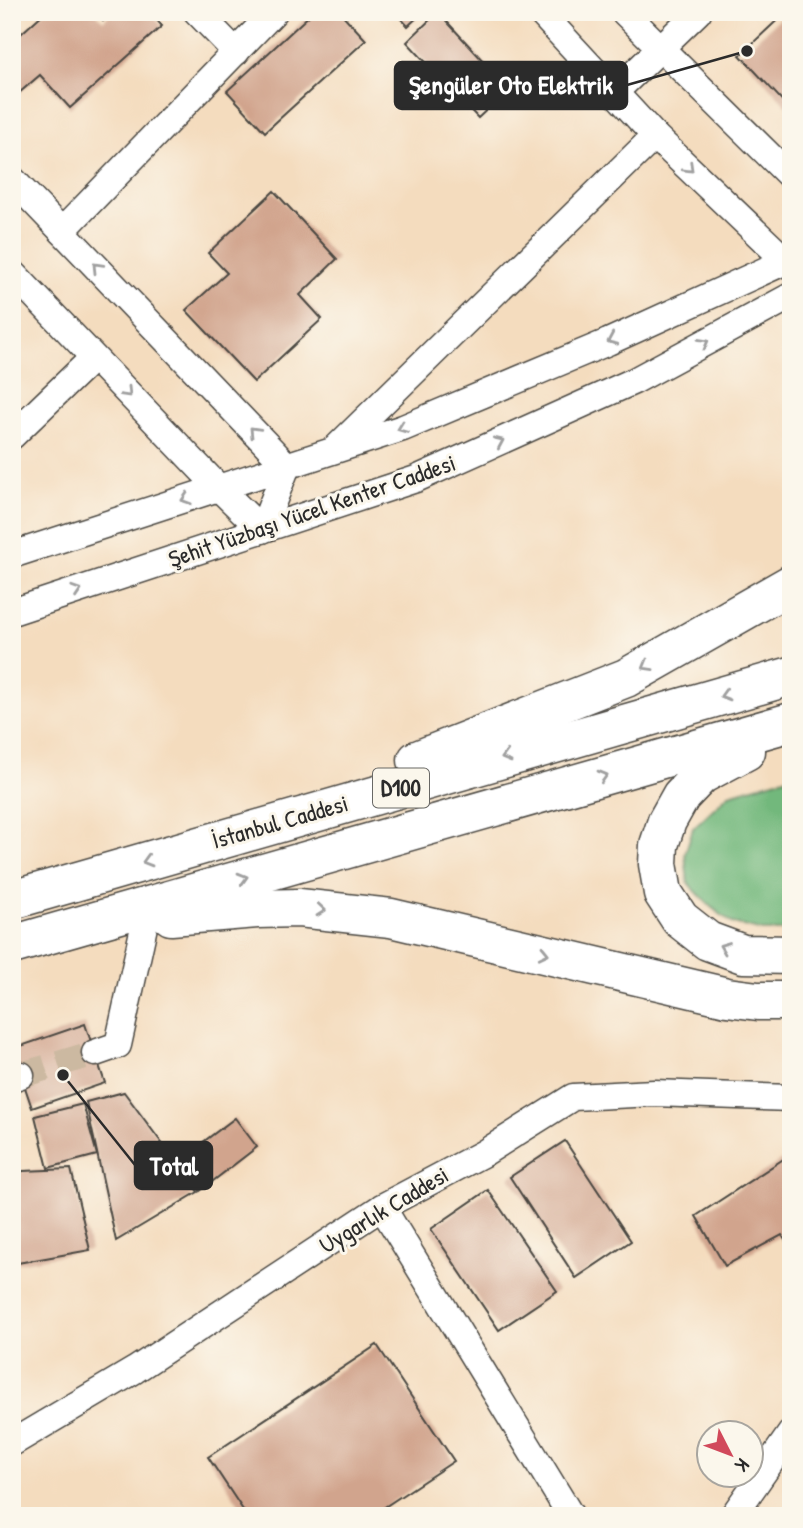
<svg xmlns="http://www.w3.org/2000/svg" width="803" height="1528" viewBox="0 0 803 1528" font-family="'Patrick Hand',sans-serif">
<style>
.forest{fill:#72b87c;stroke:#4e7254;stroke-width:2}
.building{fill:#d1a48d}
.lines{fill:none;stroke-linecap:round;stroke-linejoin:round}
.minor-tunnel{stroke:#ccb9a1;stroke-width:26;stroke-dasharray:26 13;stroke-linecap:butt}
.minor-casing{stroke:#494641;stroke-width:29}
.highway-casing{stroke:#494641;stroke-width:41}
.minor{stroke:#fff;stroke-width:26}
.highway{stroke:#fff;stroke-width:38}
.oneway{stroke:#a0a0a0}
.labels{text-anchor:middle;stroke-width:6;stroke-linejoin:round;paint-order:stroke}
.shield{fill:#fbf7ec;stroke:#696865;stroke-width:2}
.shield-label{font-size:23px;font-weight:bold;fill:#2b2b2b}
.street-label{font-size:24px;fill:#2b2b2b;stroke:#fbf7ec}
.leader{fill:none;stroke:#2b2b2b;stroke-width:2.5}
.callout-dot{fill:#2b2b2b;stroke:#fbf7ec;stroke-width:2.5}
.callout{fill:#2b2b2b;stroke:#2b2b2b;stroke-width:2.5}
.callout-label{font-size:26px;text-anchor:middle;font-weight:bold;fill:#fff}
</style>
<rect width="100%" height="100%" fill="#fbf7ec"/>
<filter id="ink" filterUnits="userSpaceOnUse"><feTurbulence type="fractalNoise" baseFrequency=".0143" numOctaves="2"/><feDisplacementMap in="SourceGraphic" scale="14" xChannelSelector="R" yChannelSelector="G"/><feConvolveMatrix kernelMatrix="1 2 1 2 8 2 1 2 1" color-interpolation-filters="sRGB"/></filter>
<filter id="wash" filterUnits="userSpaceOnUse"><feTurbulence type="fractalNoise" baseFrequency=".00686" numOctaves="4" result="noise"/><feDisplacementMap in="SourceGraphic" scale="28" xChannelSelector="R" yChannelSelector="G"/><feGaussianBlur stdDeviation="1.57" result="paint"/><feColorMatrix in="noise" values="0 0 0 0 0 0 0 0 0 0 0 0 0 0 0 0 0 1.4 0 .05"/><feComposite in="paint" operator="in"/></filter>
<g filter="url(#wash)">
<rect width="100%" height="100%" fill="#f4dcbe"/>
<!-- forest -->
<polygon class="forest" points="791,776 791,931 762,931 732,923 711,907 688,883 685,854 693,828 729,794"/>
<g id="blocks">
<!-- building -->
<g class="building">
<polygon points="45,12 95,12 103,21 112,12 150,12 162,26 70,108 40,75 12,99 12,42"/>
<polygon points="313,12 340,12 366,40 265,132 227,91"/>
<polygon points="395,12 423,12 408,26"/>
<polygon points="438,12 509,89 478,118 407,42"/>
<polygon points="786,12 791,12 791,110 740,55"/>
<polygon points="274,191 337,259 300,295 322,319 254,382 186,310 227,273 208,253"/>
<polygon points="85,1024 105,1083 32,1108 12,1049"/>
<polygon points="124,1092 198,1192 116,1241 86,1102"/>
<polygon points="83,1104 97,1155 48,1168 35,1116"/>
<polygon points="235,1118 257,1147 200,1191 178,1161"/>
<polygon points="565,1141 631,1241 576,1278 510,1177"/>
<polygon points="785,1158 791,1160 791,1250 782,1235 725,1266 696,1216"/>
<polygon points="71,1169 90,1250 12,1264 12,1179 23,1171"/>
<polygon points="488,1190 557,1291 499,1330 431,1229"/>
<polygon points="377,1345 454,1461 371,1516 247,1516 208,1457"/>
</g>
</g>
</g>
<g filter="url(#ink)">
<use href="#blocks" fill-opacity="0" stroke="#494641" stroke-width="2"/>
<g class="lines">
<!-- minor-tunnel -->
<polyline class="minor-tunnel" points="21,1075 95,1053"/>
<!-- minor casing -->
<g class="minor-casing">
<g id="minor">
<polyline points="197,12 236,52"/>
<polyline points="624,12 791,177"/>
<polyline points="615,92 698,12"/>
<polyline points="12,179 287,466 262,530 219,488 12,272"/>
<polyline points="62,231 274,12"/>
<polyline points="12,436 93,358"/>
<polyline points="336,448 655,136"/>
<polyline points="12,555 403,428 608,342 786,261 655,136 540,12"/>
<polyline points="12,612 416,479 634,381 791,296"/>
<polyline points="95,1053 118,1045 145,922"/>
<polyline points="12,1078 21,1075"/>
<polyline points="382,1207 571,1516"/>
<polyline points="12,1443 135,1370 382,1207 484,1153 573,1097 654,1093 791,1098"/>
<polyline points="733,1516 791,1433"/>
</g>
</g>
<!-- highway casing -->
<g class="highway-casing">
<g id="highway">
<polyline points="746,751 701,775 681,796 667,821 659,845 658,864 663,893 680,919 708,941 743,954 791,955"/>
<polyline points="417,760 626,678 791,584"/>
<polyline points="12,900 791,676"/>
<polyline points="171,916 257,909 299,908 391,918 727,997 758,1001 791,1001"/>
<polyline points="12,945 791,722"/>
</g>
</g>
<!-- minor -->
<use href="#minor" class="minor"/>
<!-- highway -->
<use href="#highway" class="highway"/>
</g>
<!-- one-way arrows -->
<defs><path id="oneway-chevron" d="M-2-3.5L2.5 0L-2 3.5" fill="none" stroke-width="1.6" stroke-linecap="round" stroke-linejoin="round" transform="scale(1.75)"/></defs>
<g class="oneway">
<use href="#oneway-chevron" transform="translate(689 168) rotate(44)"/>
<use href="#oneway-chevron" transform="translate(97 267) rotate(-134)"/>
<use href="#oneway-chevron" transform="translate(612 340) rotate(156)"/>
<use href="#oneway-chevron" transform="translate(704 343) rotate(-29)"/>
<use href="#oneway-chevron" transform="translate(127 393) rotate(46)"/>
<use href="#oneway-chevron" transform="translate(402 428) rotate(159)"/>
<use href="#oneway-chevron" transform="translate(254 431) rotate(-134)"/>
<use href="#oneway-chevron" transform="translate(499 442) rotate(-24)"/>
<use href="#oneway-chevron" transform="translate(186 499) rotate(162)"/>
<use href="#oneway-chevron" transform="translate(77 591) rotate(-18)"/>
<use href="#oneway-chevron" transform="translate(647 666) rotate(150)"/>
<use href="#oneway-chevron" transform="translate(725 695) rotate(164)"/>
<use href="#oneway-chevron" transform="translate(506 757) rotate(164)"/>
<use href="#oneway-chevron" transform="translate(603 776) rotate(-16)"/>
<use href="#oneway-chevron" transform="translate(147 861) rotate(164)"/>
<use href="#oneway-chevron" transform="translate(243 878) rotate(-16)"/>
<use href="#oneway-chevron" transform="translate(321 910) rotate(5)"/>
<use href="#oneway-chevron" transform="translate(724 947) rotate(-159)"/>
<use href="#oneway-chevron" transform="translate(544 953) rotate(13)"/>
</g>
</g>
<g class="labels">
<!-- shield labels -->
<rect class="shield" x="373" y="768.5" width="56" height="39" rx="5"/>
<g class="shield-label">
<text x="401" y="796">D100</text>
</g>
<!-- street labels -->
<g class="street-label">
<text transform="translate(312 511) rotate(-19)" y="8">Şehit Yüzbaşı Yücel Kenter Caddesi</text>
<text transform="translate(280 822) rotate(-16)" y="8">İstanbul Caddesi</text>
<text transform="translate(384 1210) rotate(-31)" y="8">Uygarlık Caddesi</text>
</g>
</g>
<!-- callouts -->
<path class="leader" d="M747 51L627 85M63 1075L135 1165"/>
<g class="callout-dot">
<circle cx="747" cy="51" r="7"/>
<circle cx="63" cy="1075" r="7"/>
</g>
<g class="callout">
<rect x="395" y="62" width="232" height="47" rx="7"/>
<rect x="135" y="1142" width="77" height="47" rx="7"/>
</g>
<g class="callout-label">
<text x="511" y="94">Şengüler Oto Elektrik</text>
<text x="174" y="1175">Total</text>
</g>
<!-- margin -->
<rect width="803" height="1528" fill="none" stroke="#fbf7ec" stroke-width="42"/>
<!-- north arrow -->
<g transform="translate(730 1454) rotate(132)"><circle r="33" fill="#fbf7ec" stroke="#a8a59f" stroke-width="2"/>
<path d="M0-5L12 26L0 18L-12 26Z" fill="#d1495b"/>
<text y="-10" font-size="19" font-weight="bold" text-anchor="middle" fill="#2b2b2b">K</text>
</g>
</svg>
